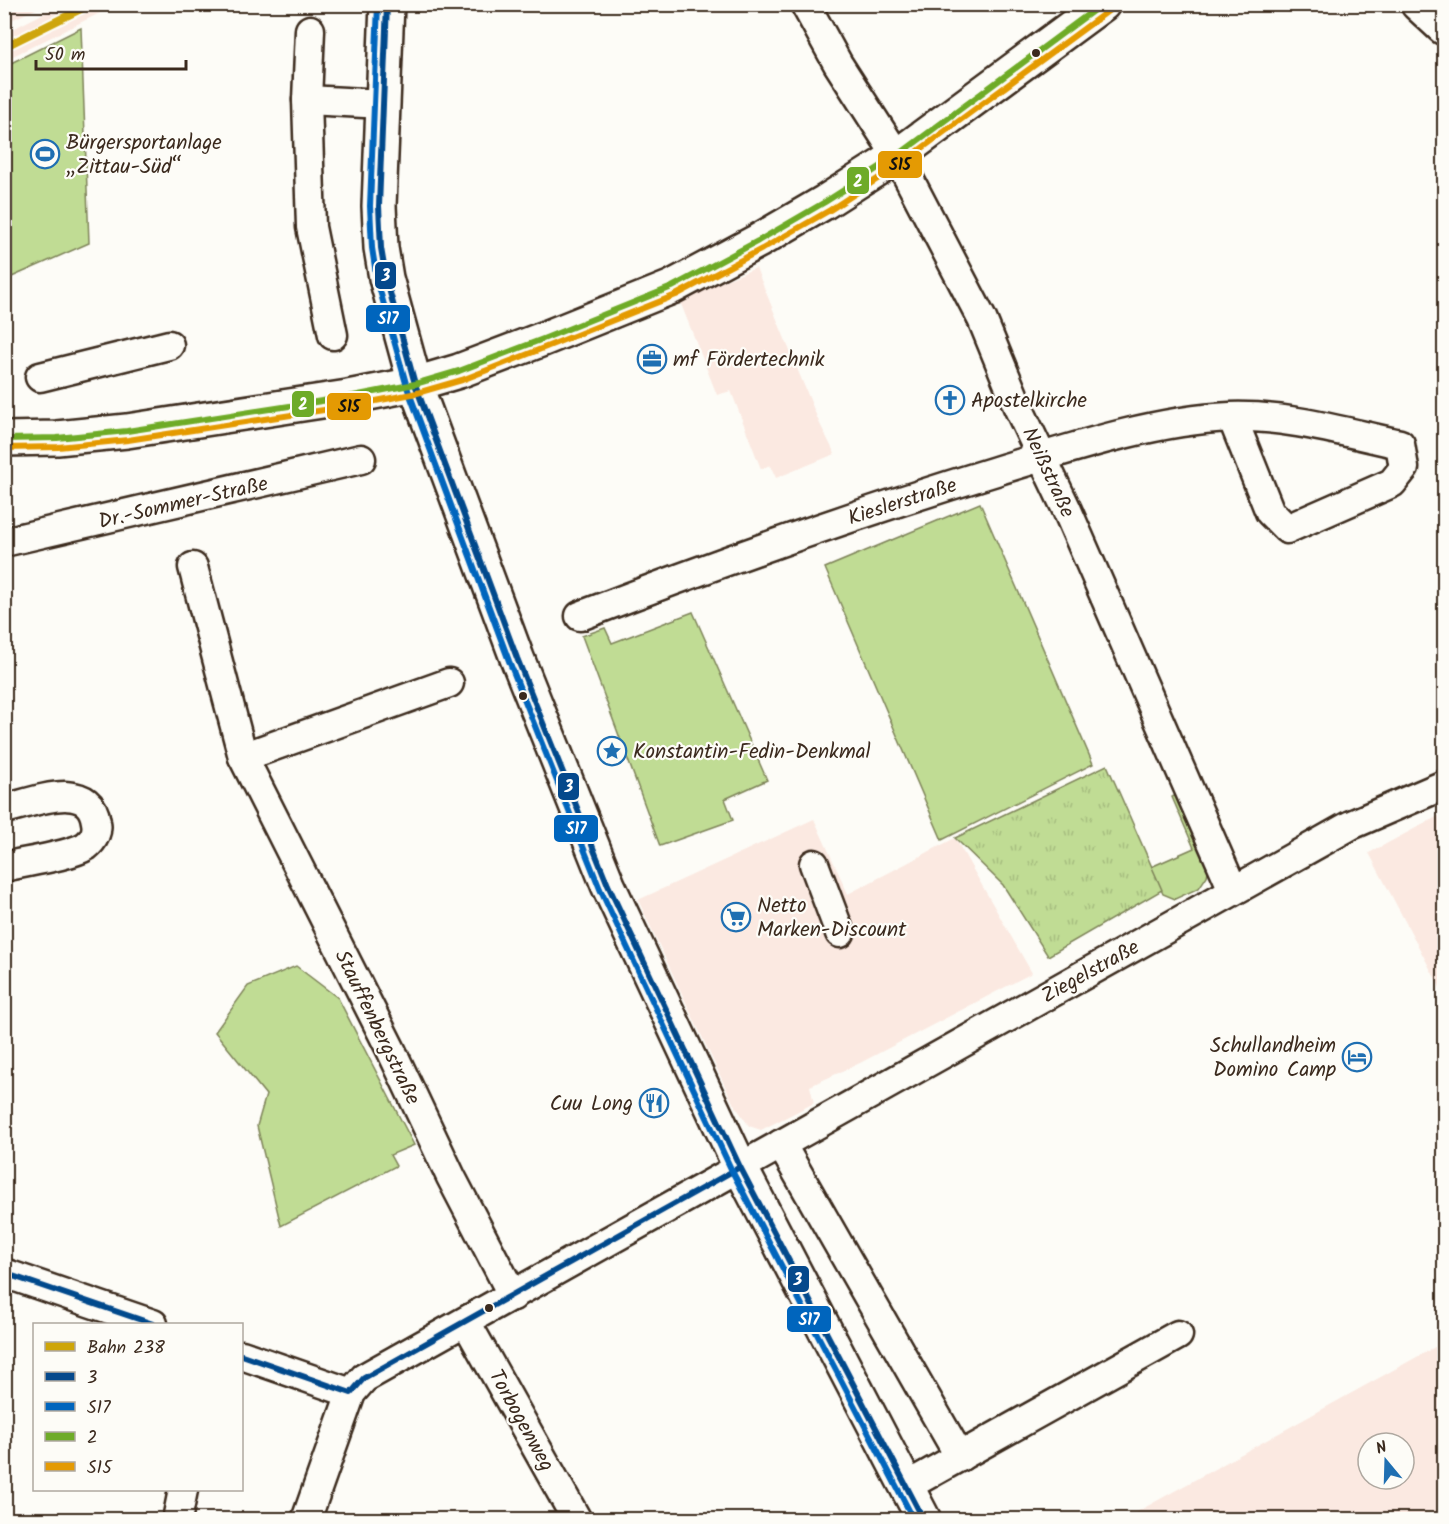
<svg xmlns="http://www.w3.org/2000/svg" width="1449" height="1524" viewBox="0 0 1449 1524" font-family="Kalam,sans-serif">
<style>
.built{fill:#fbe9e1;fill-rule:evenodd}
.grass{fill:#c0dc94;stroke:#7e8359;stroke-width:1.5}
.park{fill:url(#park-tufts);stroke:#7e8359;stroke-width:1.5}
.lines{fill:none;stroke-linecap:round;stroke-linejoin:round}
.minor-casing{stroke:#3b2a1e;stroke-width:33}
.major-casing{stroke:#3b2a1e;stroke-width:38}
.minor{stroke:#fdfcf7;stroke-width:28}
.major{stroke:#fdfcf7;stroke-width:33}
.bus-1-casing{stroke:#fdfcf7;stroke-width:10}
.bus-2-casing{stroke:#fdfcf7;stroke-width:10}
.bus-3-casing{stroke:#fdfcf7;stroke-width:10}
.bus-4-casing{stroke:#fdfcf7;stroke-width:10}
.bus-1{stroke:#05498c;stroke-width:6}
.bus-2{stroke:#0065bd;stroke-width:6}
.bus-3{stroke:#6eab28;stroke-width:6}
.bus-4{stroke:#e49a03;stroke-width:6}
.rail-1-casing{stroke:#fdfcf7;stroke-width:12}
.rail-1{stroke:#cea508;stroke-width:8}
.bus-dot{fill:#3b2a1e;stroke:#fdfcf7;stroke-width:2}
.labels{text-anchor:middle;stroke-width:4.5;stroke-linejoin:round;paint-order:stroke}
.poi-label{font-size:21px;fill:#3b2a1e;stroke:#fdfcf7;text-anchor:start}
.street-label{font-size:21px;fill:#3b2a1e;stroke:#fdfcf7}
.line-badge{stroke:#fdfcf7;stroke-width:2}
.badge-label{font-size:16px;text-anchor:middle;font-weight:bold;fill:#fff}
.pale-badge-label{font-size:16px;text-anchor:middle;font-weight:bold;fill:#111}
</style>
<defs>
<pattern id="park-tufts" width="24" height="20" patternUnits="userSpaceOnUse" patternTransform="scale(1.5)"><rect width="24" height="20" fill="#c0dc94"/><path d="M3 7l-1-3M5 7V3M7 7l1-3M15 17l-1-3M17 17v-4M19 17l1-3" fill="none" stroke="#a6bd7f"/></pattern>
</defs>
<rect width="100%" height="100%" fill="#fdfcf7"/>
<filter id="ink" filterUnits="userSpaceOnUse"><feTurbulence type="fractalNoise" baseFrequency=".0167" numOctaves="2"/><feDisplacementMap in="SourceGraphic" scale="12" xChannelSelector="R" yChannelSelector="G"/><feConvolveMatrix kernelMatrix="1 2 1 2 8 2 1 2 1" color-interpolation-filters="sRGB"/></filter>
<g filter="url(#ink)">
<!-- built -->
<g class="built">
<polygon points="5,4 44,4 44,5 5,23"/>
<polygon points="62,4 116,5 5,60 5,33"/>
<polygon points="756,268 819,422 835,454 776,478 770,465 761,469 731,391 717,395 679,299"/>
<polygon points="1444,813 1444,995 1369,853"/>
<polygon points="814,819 848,894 955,838 1032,973 860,1063 810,1086 814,1103 761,1130 749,1126 732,1101 638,900"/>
<path d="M1444,1342V1519H1124ZM1368,1443H1404V1479H1368Z"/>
</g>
<!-- grass -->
<g class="grass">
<polygon points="81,28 89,243 5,280 5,66"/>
<polygon points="980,503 1093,764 942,840 825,568"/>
<polygon points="693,612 767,780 725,799 733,820 660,846 582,636 605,628 612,643"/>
<polygon points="1182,792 1211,858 1207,876 1199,888 1175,899 1163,894 1151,867 1194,848 1172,797"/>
<polygon points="296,966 338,998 414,1145 390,1155 396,1166 281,1226 257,1126 266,1095 215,1032 248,986"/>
</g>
<!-- park -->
<polygon class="park" points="1107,765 1162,890 1048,956 1003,885 955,838"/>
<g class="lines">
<!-- minor casing -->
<g class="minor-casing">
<g id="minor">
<polyline points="805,4 838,64 897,156 982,319 1018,407 1067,510 1233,890"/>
<polyline points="310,30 307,100 311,227 333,335"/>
<polyline points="307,100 384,104"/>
<polyline points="40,377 169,345"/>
<polyline points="4,542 361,459"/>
<polyline points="193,567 243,757 391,1050 451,1177 513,1296"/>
<path d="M580,616C717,563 855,514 996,471C1068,449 1155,420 1230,417C1287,415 1344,432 1400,444L1404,468L1392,483L1287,529L1270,512L1232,417"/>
<polyline points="243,757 449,683"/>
<path d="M4,809C32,803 90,777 96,822C98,831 94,840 86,846C70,856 24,862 4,867"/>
<polyline points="814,864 840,933"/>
<polyline points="781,1144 960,1457"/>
<polyline points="4,1273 153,1324"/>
<polyline points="466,1322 577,1520"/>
<polyline points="242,1355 351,1393"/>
<polyline points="907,1486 1178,1335"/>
<polyline points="177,1520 183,1490"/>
<polyline points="306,1520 351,1393 364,1378 1351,825 1444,785"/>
</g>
</g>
<!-- major casing -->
<g class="major-casing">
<g id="major">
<polyline points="387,4 379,206 381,248 386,278 415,384 517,658 608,885 740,1167 924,1520"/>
<polyline points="1418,4 1444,28"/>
<polyline points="4,439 57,438 127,431 348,397 415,384 459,371 543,339 672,287 758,241 825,202 897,156 1103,4"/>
</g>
</g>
<!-- minor -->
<use href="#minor" class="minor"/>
<!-- major -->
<use href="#major" class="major"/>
<!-- bus-1 casing -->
<g class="bus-1-casing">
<g id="bus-1">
<polyline points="387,4 379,206 381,248 386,278 415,384 517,658 608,885 740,1167 924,1520"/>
<polyline points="4,1273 153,1324"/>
<polyline points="242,1355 351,1393 364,1378 740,1167"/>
</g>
</g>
<!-- bus-2 casing -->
<g class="bus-2-casing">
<polyline id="bus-2" points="378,4 370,206 372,248 377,280 407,387 509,661 600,889 732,1171 914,1520"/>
</g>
<!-- bus-3 casing -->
<g class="bus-3-casing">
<polyline id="bus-3" points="4,439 57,438 127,431 348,397 415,384 459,371 543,339 672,287 758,241 825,202 897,156 1102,4"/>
</g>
<!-- bus-4 casing -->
<g class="bus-4-casing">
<polyline id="bus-4" points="4,448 58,447 128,440 350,406 417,393 462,380 546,347 676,295 762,249 830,210 902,163 1108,11"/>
</g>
<!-- bus-1 -->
<use href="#bus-1" class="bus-1"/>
<!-- bus-2 -->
<use href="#bus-2" class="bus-2"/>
<!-- bus-3 -->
<use href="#bus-3" class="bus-3"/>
<!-- bus-4 -->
<use href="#bus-4" class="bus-4"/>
<!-- rail-1 casing -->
<g class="rail-1-casing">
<polyline id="rail-1" points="4,47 91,4"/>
</g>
<!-- rail-1 -->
<use href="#rail-1" class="rail-1"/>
</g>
</g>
<!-- icons -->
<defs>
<g id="stadium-ring" transform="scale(1.5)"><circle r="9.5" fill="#fdfcf7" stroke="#1f6fb2" stroke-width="1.5"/><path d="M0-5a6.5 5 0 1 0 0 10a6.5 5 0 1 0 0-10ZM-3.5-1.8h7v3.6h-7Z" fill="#1f6fb2"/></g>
<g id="office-ring" transform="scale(1.5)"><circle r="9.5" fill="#fdfcf7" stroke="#1f6fb2" stroke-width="1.5"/><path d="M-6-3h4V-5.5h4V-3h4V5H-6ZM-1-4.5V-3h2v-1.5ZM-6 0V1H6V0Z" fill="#1f6fb2"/></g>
<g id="church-ring" transform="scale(1.5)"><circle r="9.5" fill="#fdfcf7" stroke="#1f6fb2" stroke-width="1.5"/><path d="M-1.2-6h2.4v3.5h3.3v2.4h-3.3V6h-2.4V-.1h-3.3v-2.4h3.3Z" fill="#1f6fb2"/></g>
<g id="sight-ring" transform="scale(1.5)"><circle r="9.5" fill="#fdfcf7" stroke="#1f6fb2" stroke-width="1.5"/><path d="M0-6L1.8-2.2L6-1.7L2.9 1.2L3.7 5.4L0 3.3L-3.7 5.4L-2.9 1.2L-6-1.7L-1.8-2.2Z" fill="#1f6fb2"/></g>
<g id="supermarket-ring" transform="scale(1.5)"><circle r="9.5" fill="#fdfcf7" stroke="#1f6fb2" stroke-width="1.5"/><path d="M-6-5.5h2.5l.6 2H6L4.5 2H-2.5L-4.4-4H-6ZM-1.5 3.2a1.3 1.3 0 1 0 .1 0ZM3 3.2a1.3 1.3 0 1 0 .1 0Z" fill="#1f6fb2"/></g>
<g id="hotel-ring" transform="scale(1.5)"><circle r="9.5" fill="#fdfcf7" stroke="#1f6fb2" stroke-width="1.5"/><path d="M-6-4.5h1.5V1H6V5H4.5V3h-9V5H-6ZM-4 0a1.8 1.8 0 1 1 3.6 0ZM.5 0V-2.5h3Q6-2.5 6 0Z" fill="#1f6fb2"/></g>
<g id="restaurant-ring" transform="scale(1.5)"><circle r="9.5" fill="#fdfcf7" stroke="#1f6fb2" stroke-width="1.5"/><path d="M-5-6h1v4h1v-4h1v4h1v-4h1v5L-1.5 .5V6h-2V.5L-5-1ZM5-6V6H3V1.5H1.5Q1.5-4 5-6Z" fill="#1f6fb2"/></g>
</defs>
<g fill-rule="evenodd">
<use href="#stadium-ring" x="45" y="154"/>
<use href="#office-ring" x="652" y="359"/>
<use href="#church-ring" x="950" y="400"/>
<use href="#sight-ring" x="612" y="751"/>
<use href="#supermarket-ring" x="736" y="917"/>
<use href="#hotel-ring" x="1357" y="1057"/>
<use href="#restaurant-ring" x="654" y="1103"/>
</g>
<!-- markers -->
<g class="bus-dot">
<circle cx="1036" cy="53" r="5"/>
<circle cx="523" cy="696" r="5"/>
<circle cx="489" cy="1308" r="5"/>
</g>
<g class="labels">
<!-- poi labels -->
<g class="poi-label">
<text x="66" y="149">Bürgersportanlage<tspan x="66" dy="24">„Zittau-Süd“</tspan></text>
<text x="673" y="366">mf Fördertechnik</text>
<text x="971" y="407">Apostelkirche</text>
<text x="633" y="758">Konstantin-Fedin-Denkmal</text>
<text x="757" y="912">Netto<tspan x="757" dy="24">Marken-Discount</tspan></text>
<text x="1336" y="1052" text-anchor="end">Schullandheim<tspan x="1336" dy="24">Domino Camp</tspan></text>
<text x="633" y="1110" text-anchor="end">Cuu Long</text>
</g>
<!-- street labels -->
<g class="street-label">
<text transform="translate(1049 472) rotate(65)" y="7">Neißstraße</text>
<text transform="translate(902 501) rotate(-18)" y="7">Kieslerstraße</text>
<text transform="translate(183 502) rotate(-13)" y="7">Dr.-Sommer-Straße</text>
<text transform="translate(1090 971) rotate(-29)" y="7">Ziegelstraße</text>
<text transform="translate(378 1027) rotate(64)" y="7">Stauffenbergstraße</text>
<text transform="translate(522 1420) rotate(61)" y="7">Torbogenweg</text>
</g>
</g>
<g class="line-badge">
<rect x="877" y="150" width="46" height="29" rx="6" fill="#e49a03"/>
<rect x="846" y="166" width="24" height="29" rx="6" fill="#6eab28"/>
<rect x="374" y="261" width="23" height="29" rx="6" fill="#05498c"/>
<rect x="365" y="304" width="46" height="29" rx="6" fill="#0065bd"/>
<rect x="291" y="390" width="24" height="28" rx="6" fill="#6eab28"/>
<rect x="326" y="392" width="46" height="29" rx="6" fill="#e49a03"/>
<rect x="557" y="772" width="23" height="29" rx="6" fill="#05498c"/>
<rect x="553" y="814" width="46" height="29" rx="6" fill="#0065bd"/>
<rect x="787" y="1265" width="23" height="28" rx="6" fill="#05498c"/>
<rect x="786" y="1305" width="46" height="28" rx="6" fill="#0065bd"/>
</g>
<g class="badge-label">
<text x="858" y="187">2</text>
<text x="386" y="281">3</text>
<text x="388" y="324">S17</text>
<text x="303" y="410">2</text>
<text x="569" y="792">3</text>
<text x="576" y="834">S17</text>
<text x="798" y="1285">3</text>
<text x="809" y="1325">S17</text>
</g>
<g class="pale-badge-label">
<text x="900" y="170">S15</text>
<text x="349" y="412">S15</text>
</g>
<!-- margin -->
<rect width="1449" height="1524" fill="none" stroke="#fdfcf7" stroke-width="24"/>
<rect x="12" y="12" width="1425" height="1500" fill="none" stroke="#3b2a1e" stroke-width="2" filter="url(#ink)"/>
<!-- legend -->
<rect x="33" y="1323" width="210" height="168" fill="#fdfcf7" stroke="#afa8a0" stroke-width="1.5"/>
<rect x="45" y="1342" width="30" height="9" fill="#cea508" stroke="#afa8a0" stroke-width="1.5"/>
<text x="87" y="1353" font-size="18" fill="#3b2a1e">Bahn 238</text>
<rect x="45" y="1372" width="30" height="9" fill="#05498c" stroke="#afa8a0" stroke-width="1.5"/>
<text x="87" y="1383" font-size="18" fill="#3b2a1e">3</text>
<rect x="45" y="1402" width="30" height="9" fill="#0065bd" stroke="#afa8a0" stroke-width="1.5"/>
<text x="87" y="1413" font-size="18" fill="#3b2a1e">S17</text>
<rect x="45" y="1432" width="30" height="9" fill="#6eab28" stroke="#afa8a0" stroke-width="1.5"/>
<text x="87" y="1443" font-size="18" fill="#3b2a1e">2</text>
<rect x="45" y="1462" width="30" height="9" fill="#e49a03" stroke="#afa8a0" stroke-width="1.5"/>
<text x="87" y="1473" font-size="18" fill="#3b2a1e">S15</text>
<!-- north arrow -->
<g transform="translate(1386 1461) rotate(341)"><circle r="28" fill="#fdfcf7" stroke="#afa8a0" stroke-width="1.5"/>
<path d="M0-4.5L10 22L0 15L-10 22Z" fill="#1f6fb2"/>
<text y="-9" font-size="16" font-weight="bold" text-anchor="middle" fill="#3b2a1e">N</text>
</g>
<!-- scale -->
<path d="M36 60v9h150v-9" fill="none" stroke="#3b2a1e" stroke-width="3"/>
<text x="45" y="60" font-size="18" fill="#3b2a1e" stroke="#fdfcf7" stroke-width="4.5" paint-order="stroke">50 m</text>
</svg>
